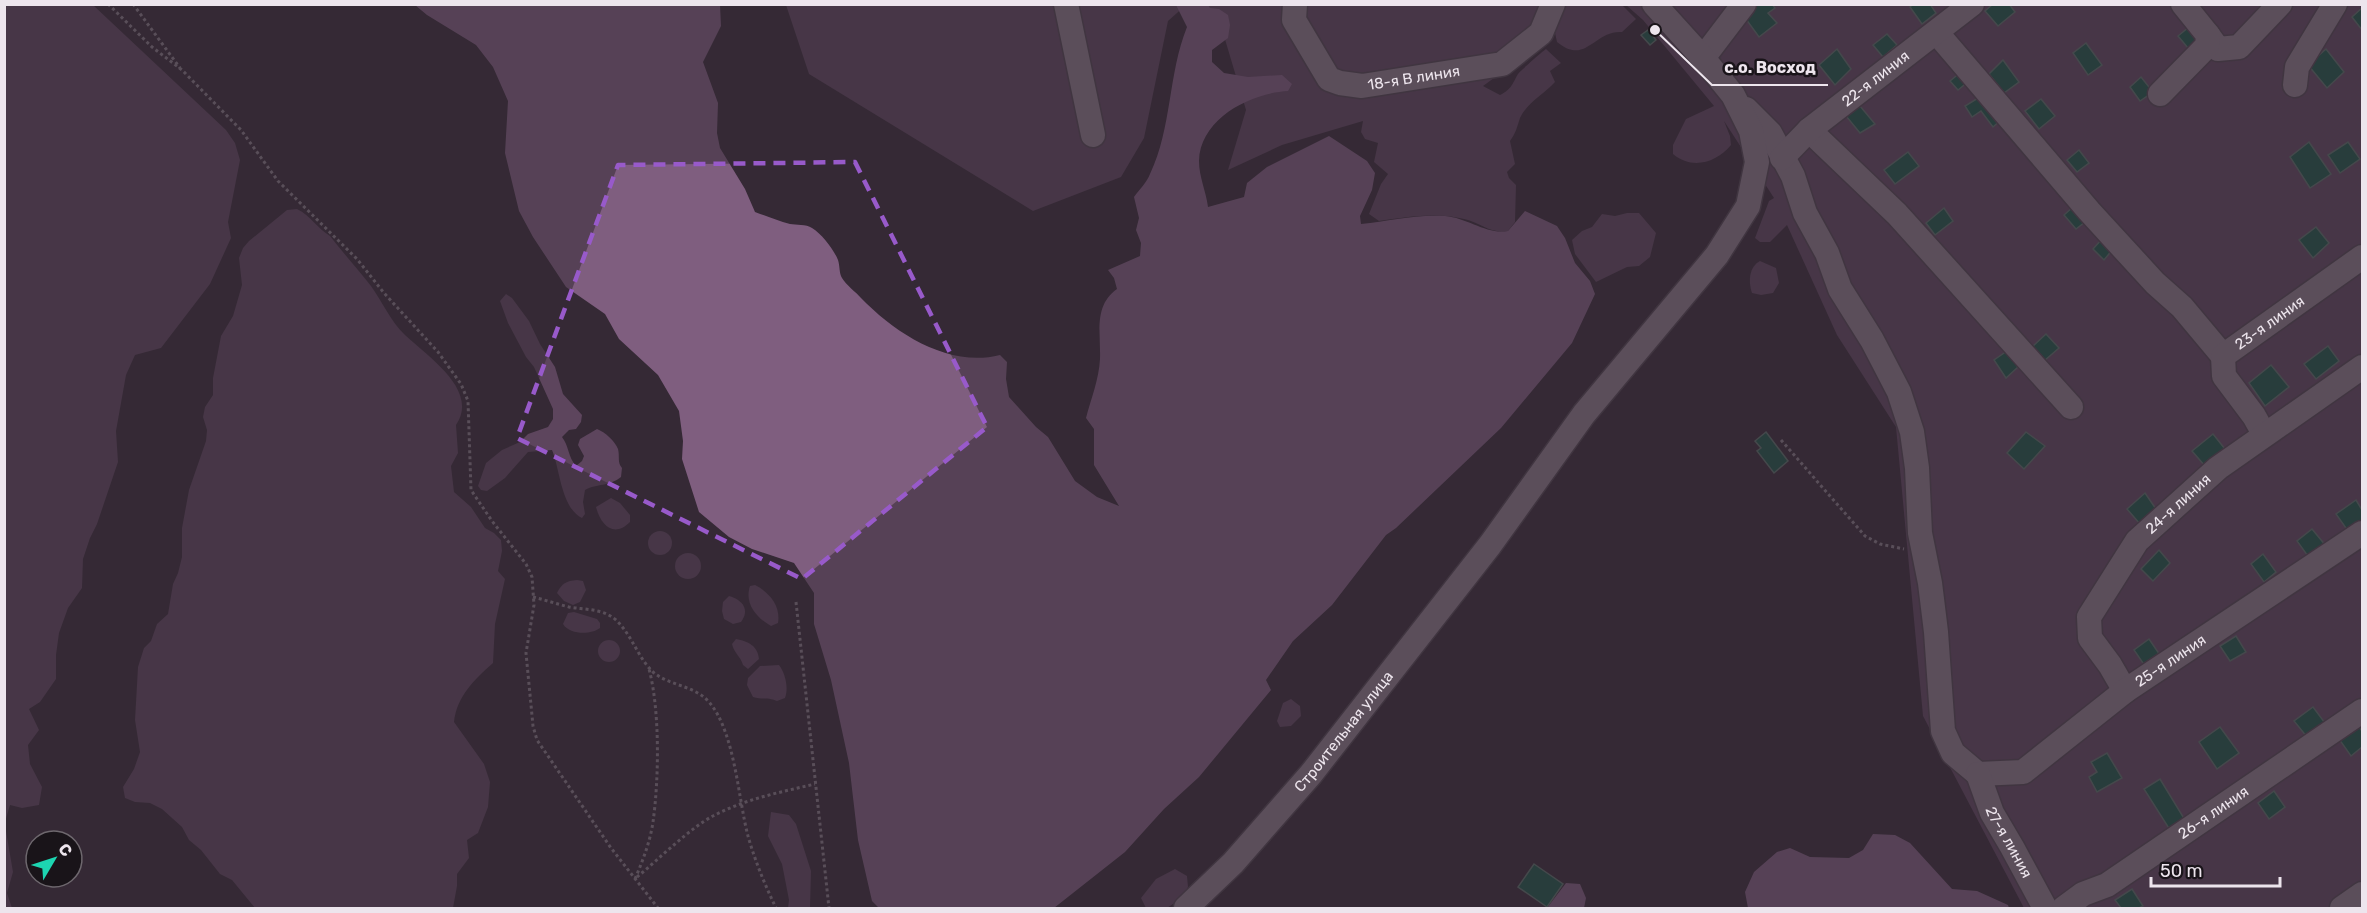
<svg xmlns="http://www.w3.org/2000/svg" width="2367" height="913" viewBox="0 0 2367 913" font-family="Rubik,sans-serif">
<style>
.green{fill:#5d455d}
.water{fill:#7f5e7f}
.building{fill:#195446;stroke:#586e67;stroke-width:1.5}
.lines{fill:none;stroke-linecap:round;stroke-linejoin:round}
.minor-casing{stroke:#4f444f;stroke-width:27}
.path{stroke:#857b85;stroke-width:3;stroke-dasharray:3 3;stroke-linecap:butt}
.minor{stroke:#897a88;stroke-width:24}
.marked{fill:none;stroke:#985aca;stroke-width:4.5;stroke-dasharray:12 8;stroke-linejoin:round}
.labels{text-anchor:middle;stroke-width:5;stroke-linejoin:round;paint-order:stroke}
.street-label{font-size:15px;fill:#ede5ed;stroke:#191419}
.leader{fill:none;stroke:#ede5ed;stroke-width:2}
.callout-dot{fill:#ede5ed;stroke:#191419;stroke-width:2}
.callout-label{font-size:16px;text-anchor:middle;font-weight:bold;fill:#ede5ed;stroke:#191419;stroke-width:5;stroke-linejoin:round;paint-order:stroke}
</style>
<rect width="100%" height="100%" fill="#352935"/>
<!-- green -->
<g class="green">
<polygon points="5,4 93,5 226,130 235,143 240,160 228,222 231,238 210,284 161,348 135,355 126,375 116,431 118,462 97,524 90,538 83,559 82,588 68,608 59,633 56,655 56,679 40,702 29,709 39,730 28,745 30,764 42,787 39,805 22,808 10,805 5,822"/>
<polygon points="786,5 1186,5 1168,21 1144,138 1121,177 1033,211 809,74"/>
<path d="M1207,5H1561L1552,36L1483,86L1500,95C1512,89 1512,84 1518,74C1519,72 1544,50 1546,49L1561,63L1550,71L1555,82C1545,93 1526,104 1520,118C1517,127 1516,133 1510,141L1515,164L1507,172L1509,178L1516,185L1515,222L1508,231C1489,234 1482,223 1464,219C1437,212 1407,217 1379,221L1369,214L1381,184L1388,174L1374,162L1378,143L1365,139L1361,132L1363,121L1282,145L1228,170L1246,110L1224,36Z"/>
<path d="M1564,5H1622L1636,19L1622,32C1594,30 1586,66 1557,42L1555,33Z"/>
<path d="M1626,5H2362V908H2024L1923,716L1896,427L1837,335L1787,225L1770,242H1760L1755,238L1769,201L1774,198L1724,121L1730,136L1731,145C1716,163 1692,170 1673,154V145L1686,119L1714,106L1643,20Z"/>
<path d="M297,209C311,216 317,228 330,236C343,253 358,269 371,286C382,301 391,322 405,335C427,356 480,390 456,425L458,453L451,466L454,492L471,507L485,528L494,533L501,540L502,551L498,571L505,579L495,624L493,663C474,680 457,696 454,722L484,764L490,782L488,807L478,833L467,840L469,858L457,874V886L453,908H255L232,880L220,874L201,850L189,840L182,827L162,809L150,803L135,802L125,798L123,787L134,769L140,752L135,720L138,667L144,648L151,641L157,624L168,614L173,584L178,573L182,557V528L189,490L206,441L207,430L203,417L205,407L213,395V378L221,336L233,316L242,285L239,258L243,248L249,241L287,210Z"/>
<polygon points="1627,213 1639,213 1656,233 1650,257 1639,266 1627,267 1596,282 1575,254 1572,240 1582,231 1592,227 1602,214 1615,216"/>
<path d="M1760,261L1776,268L1779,283L1773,293L1761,295L1752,293C1748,281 1749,267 1760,261Z"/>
<path d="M506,294L512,298L529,321L540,344L555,367L563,394L582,415L581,422L576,429L569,430L562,437C569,446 568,457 576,466L582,461L584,456L578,445L580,439L597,429C605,432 615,441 618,449C620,457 617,462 622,468L621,477C608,487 598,483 585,490L583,502L585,514L582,518C561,508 560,469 552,450L528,452L505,478L487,491L481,490L478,486L486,463L502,450L520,442L528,434L548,427L553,419V409L534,367L526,357L508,323L500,301Z"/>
<path d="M611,498L620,503L630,515V522C614,538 601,526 596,507Z"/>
<circle cx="660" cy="543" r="12"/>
<circle cx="688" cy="566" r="13"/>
<path d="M577,580L583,581L586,590L580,602L573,605L564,601L557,593C562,583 566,581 577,580Z"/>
<path d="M755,585C769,592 781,606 778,623L771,626C757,618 744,604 750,586Z"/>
<path d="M729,596C743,600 750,610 741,622L733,624L724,619L722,611L723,602Z"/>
<path d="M574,612L597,619L600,623V628C591,635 570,635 563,624L568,613Z"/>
<path d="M736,639C748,641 758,646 759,659L748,669L743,665C741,657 734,653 732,644Z"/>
<circle cx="609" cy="651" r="11"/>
<path d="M779,665C785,673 789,687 785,698L777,701C768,697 762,700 753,697L747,685L748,678L760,666Z"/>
<polygon points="1291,699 1300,706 1301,716 1291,726 1280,727 1277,721 1283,703"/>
<polygon points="771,812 789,815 796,824 811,871 810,908 788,908 789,900 782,864 768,836"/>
<polygon points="5,825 13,872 7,893 12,908 5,908"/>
<polygon points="1175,869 1187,876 1188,887 1182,898 1167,908 1146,908 1141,898 1156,879"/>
</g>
<!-- water -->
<g class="water">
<path d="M415,5H720L721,26L703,62L718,103L717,133L720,148L745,189L755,212C766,216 778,221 790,224C796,225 806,224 812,228C822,234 834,250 838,260C840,266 839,273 842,278C846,285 856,292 861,298C896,334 949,368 1000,355L1007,362L1006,379L1009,397L1036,427L1048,437L1075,481L1097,497L1119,506L1094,465V429L1086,418C1091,399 1099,379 1100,359C1101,334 1093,306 1117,289L1114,278L1108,270L1140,256L1141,243L1136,230L1139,218L1134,197C1139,190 1147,182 1150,174C1172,128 1168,74 1187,27L1176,5H1208L1210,8L1219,9L1228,15L1230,25L1228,38L1212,50V62L1224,73L1248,77L1282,75L1292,84L1288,91C1251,93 1200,118 1199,161C1199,177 1206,191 1208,207L1244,197L1247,183L1267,167L1329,136L1367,161L1375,173L1372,190L1360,216L1361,224C1389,221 1416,214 1445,216C1468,218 1487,235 1508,231L1525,211L1557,226L1565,238L1575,263L1590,281L1595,294L1572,343L1501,428L1396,528L1386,535L1332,605L1293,641L1266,680L1271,690L1199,777L1164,809L1125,852L1054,908H879L872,901L858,840L849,763L831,680L814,624V593L794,563L752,549L729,537L699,512L682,459L683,441L679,411L658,375L619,339L605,314L566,287L533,237L519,211L505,153L508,101L493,67L476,45L427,15Z"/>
<polygon points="1873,834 1895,835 1910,843 1952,889 1977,891 2008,905 2009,908 1748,908 1745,892 1754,872 1777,852 1790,848 1810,857 1849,858 1863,850"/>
<polygon points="1566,883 1580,884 1586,898 1584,908 1547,908"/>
</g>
<!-- building -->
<g class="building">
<polygon points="1757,4 1772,4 1775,8 1768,13 1777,23 1759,37 1743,15"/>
<polygon points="1913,4 1930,4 1936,13 1922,24 1910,7"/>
<polygon points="1993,4 2009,4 2015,12 1998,26 1985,11"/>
<polygon points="2362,8 2362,30 2352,17"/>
<polygon points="2189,27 2198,39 2188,48 2178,36"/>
<polygon points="1648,30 1656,40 1650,45 1641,35"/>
<polygon points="1887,34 1897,45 1883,57 1873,45"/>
<polygon points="2086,43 2102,65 2088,75 2073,53"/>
<polygon points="1837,49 1851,69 1835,85 1819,65"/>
<polygon points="2326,49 2344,72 2327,88 2308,65"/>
<polygon points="2003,60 2019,82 2004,93 1989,74"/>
<polygon points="1961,72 1969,81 1958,90 1950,81"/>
<polygon points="2141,77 2153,92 2140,101 2130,87"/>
<polygon points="1983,95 2002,119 1993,127 1981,111 1972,117 1965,106"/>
<polygon points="2041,99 2055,116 2039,129 2025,111"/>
<polygon points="1860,106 1875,124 1860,133 1846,116"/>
<polygon points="2309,142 2331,174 2310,188 2290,157"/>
<polygon points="2348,142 2360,159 2340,173 2328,155"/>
<polygon points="2079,150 2089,163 2077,172 2067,160"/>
<polygon points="1908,152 1919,166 1895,184 1884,170"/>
<polygon points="2073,207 2085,222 2076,229 2064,215"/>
<polygon points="1944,208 1953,221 1935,235 1926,223"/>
<polygon points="2316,227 2329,243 2313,258 2299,240"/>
<polygon points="2102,239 2113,249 2104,260 2093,249"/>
<polygon points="2046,334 2059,348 2044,361 2031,348"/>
<polygon points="2328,346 2339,361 2316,379 2304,364"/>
<polygon points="2007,351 2018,367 2006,378 1994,360"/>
<polygon points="2271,365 2289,387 2265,406 2249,383"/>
<polygon points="1766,432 1788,461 1774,473 1757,451 1761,448 1755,441"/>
<polygon points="2026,432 2045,446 2024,469 2007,453"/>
<polygon points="2213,434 2225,449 2205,466 2192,451"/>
<polygon points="2145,493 2156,509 2140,524 2127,509"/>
<polygon points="2356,500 2362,510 2362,520 2348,531 2336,514"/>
<polygon points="2312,529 2326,546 2310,559 2297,541"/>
<polygon points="2159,550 2170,563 2153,581 2141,569"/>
<polygon points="2263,554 2276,572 2264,582 2251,564"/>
<polygon points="2236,636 2246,652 2230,661 2220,646"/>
<polygon points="2149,639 2160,655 2145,666 2134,650"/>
<polygon points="2313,707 2325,723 2307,737 2294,721"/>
<polygon points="2357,724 2362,731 2362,747 2351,756 2339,739"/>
<polygon points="2220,727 2239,753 2217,769 2199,742"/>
<polygon points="2107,753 2122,778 2097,792 2089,777 2097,772 2091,762"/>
<polygon points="2160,779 2185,820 2170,830 2144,789"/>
<polygon points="2274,791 2285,807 2269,819 2258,803"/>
<polygon points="1534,864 1563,884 1547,907 1518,887"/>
<polygon points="2132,889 2143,906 2139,908 2121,908 2115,900"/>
</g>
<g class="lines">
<!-- minor casing -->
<g class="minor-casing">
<g id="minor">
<polyline points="1066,4 1093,135"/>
<path id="s1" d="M1295,4L1294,20L1329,79L1340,83L1362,86L1502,64L1541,33L1553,4"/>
<polyline points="1937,33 2089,211 2155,283 2182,307 2223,356"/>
<polyline points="2208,35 2218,49 2239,47 2280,4"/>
<polyline points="1703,58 1744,4"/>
<polyline points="2295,85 2297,67 2335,4"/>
<polyline points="2160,94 2207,46 2208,35 2183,4"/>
<polyline points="1746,109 1770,133 1793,176 1805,213 1827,253 1840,289 1872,340 1899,392 1912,432 1917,468 1920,533 1930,583 1936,632 1943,731 1953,753 1978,774"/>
<polyline points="1809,130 1897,214 2071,407"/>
<path id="s2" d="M1782,158L1809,130L1972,4"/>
<path id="s3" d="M2264,434L2254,416L2224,376L2223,356L2362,257"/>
<path id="s4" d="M2125,691L2110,665L2090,638L2089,617L2137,541L2218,468L2362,367"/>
<path id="s5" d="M1978,774L2023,772L2125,691L2362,533"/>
<path id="s6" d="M1978,774L1992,813L2012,847L2045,908"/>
<path id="s7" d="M1186,908L1233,863L1311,774L1490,545L1584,414L1717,255L1748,206L1757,162L1751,131L1733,95L1703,58L1654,4"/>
<path id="s8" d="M2064,908L2083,894L2107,885L2362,711"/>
<polyline points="2342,908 2362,894"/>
</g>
</g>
<!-- path -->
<g class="path">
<polyline points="108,4 152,47 182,70 241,130 278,181 357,259 384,293 438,352 461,384 468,401 471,490 492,521 526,564 532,577 534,605 526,653 533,726 537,740 611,848 658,908"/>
<polyline points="133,4 180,68"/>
<polyline points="1781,440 1865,536 1880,544 1904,549"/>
<path d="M533,597C545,600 557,604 569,607C585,610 602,608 616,620C632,635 638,658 653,672C669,686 694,685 709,702C735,732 738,798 748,836C755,861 765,885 776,908"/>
<polyline points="796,602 829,908"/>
<path d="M637,877C659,859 690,828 713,816C745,799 781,792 815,784"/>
<path d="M635,879C643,860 650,842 653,822C659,779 660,710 649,669"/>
</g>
<!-- minor -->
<use href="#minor" class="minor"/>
</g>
<!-- marked area -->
<path d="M0 0H2367V913H0ZM855,162L987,427L802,579L517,438L618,165Z" fill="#352935" fill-opacity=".55" fill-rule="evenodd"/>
<path class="marked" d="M855,162L987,427L802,579L517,438L618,165Z"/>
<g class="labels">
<!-- street labels -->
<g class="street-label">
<text dy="5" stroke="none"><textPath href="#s1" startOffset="171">18-я В линия</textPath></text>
<text dy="5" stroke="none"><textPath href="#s2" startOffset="123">22-я линия</textPath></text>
<text dy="5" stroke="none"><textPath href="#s3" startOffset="148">23-я линия</textPath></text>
<text dy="5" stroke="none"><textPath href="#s4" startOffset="230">24-я линия</textPath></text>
<text dy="5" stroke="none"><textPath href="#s5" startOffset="230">25-я линия</textPath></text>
<text dy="5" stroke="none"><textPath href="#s7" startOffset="237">Строительная улица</textPath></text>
<text dy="5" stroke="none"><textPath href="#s8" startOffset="178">26-я линия</textPath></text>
<text dy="5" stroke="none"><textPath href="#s6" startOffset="75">27-я линия</textPath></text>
</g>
</g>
<!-- callouts -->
<path class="leader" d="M1655 30L1712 85H1828"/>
<circle class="callout-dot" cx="1655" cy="30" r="6"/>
<g class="callout-label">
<text x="1770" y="73">с.о. Восход</text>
</g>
<!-- border -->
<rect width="2367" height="913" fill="none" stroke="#ede5ed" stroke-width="12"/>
<!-- north arrow -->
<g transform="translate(54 859) rotate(51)"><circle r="28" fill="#191419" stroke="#6e686e" stroke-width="1.5"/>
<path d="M0-4.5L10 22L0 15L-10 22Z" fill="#1dd5b1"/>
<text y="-9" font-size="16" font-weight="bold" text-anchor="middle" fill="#ede5ed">С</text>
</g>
<!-- scale -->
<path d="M2151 877v9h129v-9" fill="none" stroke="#ede5ed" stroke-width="3"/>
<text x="2160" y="877" font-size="18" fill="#ede5ed" stroke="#191419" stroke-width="4.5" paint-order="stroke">50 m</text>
</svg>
